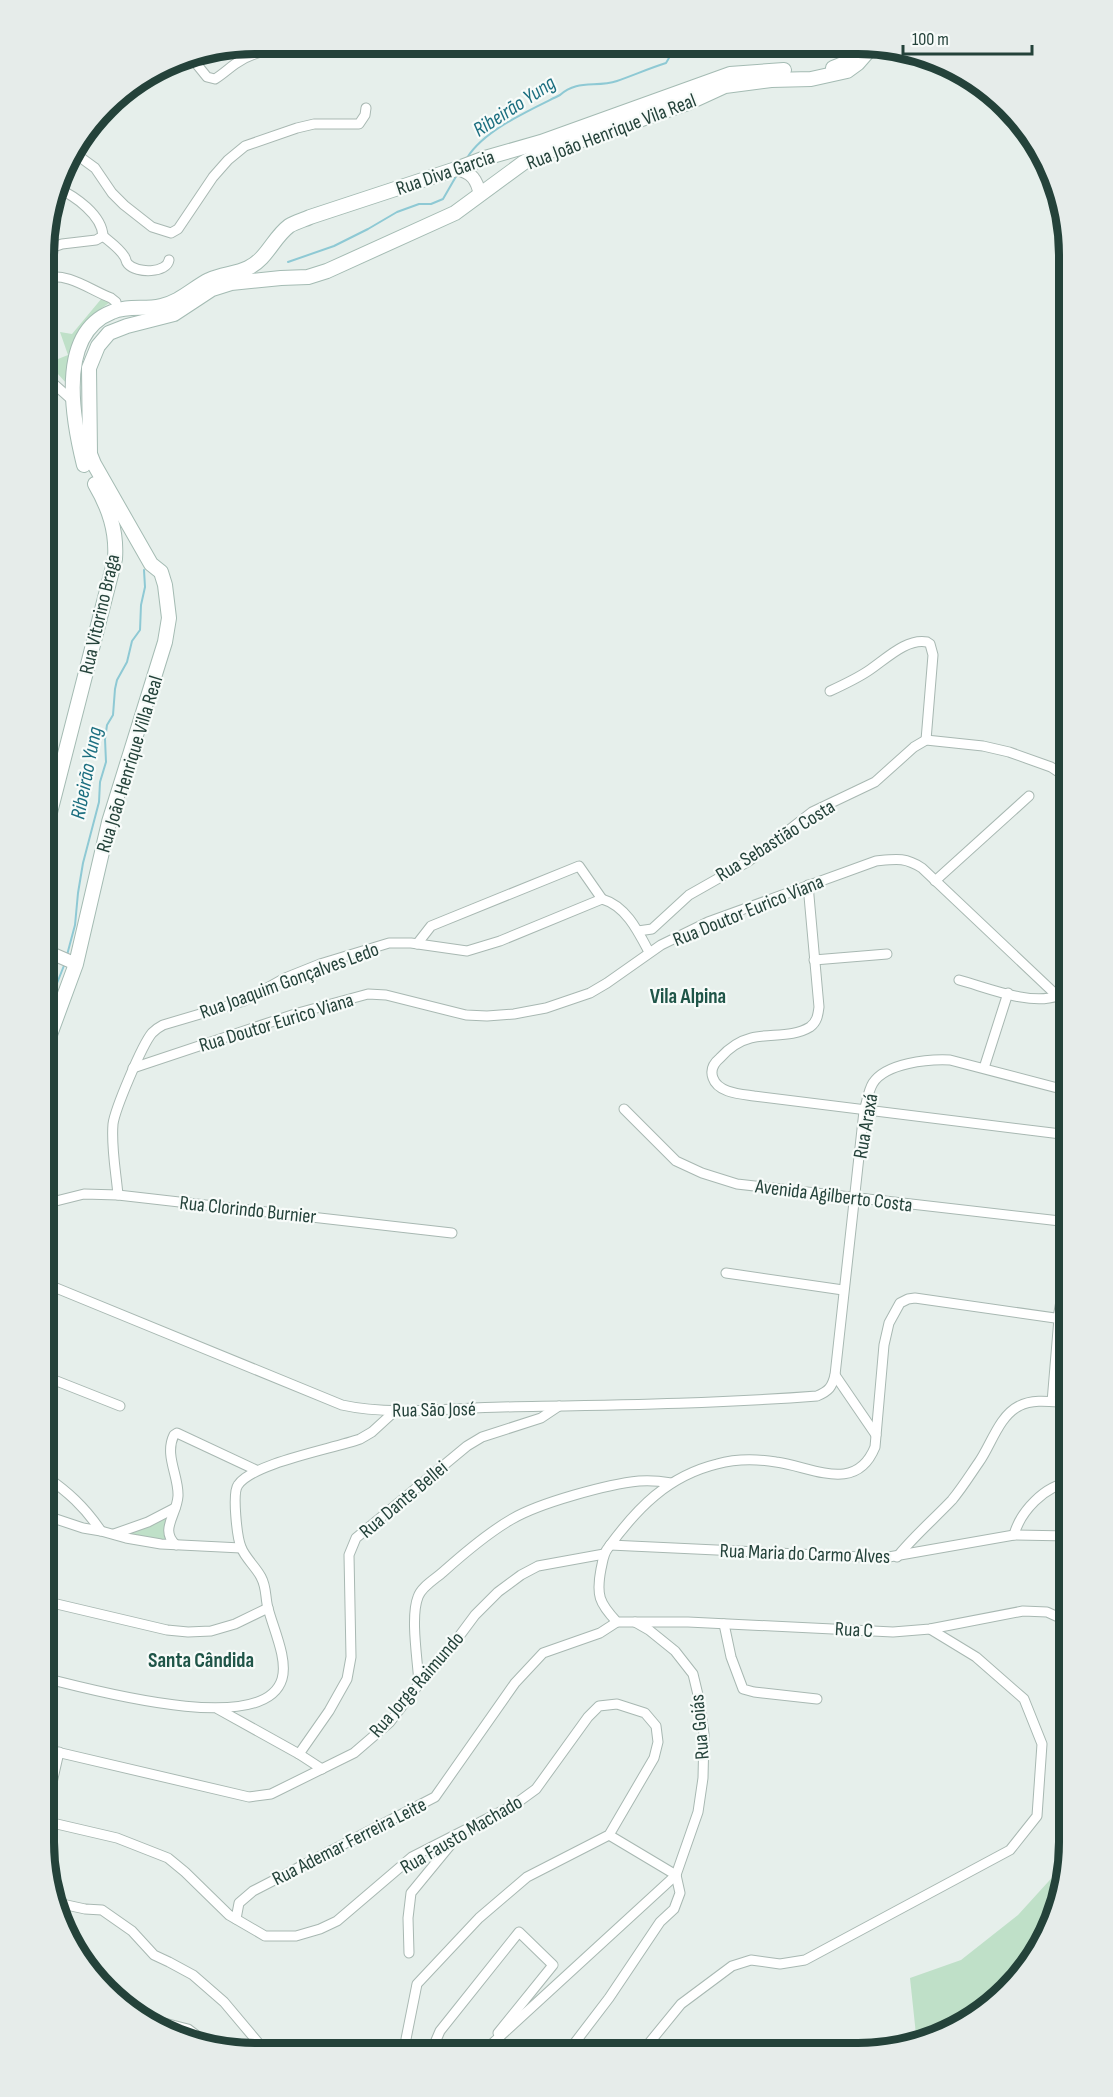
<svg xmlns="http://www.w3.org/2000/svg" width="1113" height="2097" viewBox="0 0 1113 2097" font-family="'Sofia Sans Condensed',sans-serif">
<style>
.green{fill:#bfe0c8}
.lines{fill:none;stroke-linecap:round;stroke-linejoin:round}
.stream{stroke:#8ec9d4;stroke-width:2}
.pedestrian-casing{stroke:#a8b8b2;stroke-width:9}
.minor-casing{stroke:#a8b8b2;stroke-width:11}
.tertiary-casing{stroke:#a8b8b2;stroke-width:14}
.secondary-casing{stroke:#a4bbb3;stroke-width:16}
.pedestrian{stroke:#fff;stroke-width:7}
.minor{stroke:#fff;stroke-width:9}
.tertiary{stroke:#fff;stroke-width:12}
.secondary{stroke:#fff;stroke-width:14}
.labels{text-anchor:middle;stroke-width:4.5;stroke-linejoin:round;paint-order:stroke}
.street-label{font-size:20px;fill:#24423a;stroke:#f7fbf9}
.water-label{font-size:21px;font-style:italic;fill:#1c6f80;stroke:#f7fbf9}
.neighbourhood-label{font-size:21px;font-weight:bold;fill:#1f5548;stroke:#f7fbf9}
.rim{fill:none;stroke:#24423a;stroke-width:8}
</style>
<rect width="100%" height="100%" fill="#e6efeb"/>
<!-- green -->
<g class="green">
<path d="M102,298L109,303C72,328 72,342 67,384L48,363L68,355L60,332L72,334Z"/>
<polygon points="168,1517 168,1541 123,1534"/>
<polygon points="1068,1860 1054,1923 1026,1971 976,2018 926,2042 917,2044 910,1978 961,1960 1018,1915"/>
</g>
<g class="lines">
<!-- stream -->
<g class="stream">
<path d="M777,47C799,57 811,59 833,47"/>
<path d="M467,158C484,130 530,110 560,95C577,79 596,88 617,81C634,75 650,68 666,63L676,46"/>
<polyline points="288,262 334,246 368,229 397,212 419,204 431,204 443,199 458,173"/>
<polyline points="67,955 75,925 78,893 83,863 99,802 100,782 106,762 105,739 107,725 113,715 115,689 117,680 127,662 132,641 140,630 141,605 145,587 144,570"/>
<polyline points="44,1016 65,963"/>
</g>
<!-- pedestrian casing -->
<g class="pedestrian-casing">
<polyline id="pedestrian" points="1051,1402 1058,1318"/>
</g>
<!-- minor casing -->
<g class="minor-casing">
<g id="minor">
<path d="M190,56L207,77L215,79C223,74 228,69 235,64C253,51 274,48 295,50"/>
<polyline points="73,152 95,168 112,193 124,205 152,227 171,233 178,229 213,177 228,160 245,146 297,128 314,124 359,124 365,115 366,108"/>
<path d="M57,188C75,196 102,215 103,236"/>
<path d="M103,236C110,242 119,248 124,256C127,260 125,261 128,264C137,274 167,273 169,260"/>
<polyline points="45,250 62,244 96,240 103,236"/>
<path d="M45,278C68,272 90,290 111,298L116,302L117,310"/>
<polyline points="45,376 73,401"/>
<path d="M830,691C843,685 856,679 868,671C885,660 906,638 927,642L930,644L933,655L926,740"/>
<polyline points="935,881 1029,796"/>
<path d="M808,885L819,1007C818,1015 817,1022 810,1027C792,1038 770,1033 751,1038C739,1041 728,1049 720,1058C714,1063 710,1070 713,1078C718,1093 741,1094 754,1096L1069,1135"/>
<polyline points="638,931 652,929 689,895 749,861 812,812 875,782 914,747 926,740 983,746 1009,752 1051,767 1069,779"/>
<polyline points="417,944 431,926 579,866 602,899"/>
<polyline points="814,960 887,954"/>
<path d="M959,980C986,987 1030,1006 1057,996"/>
<path d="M133,1068L298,1013L368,994L386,995L466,1015L487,1016L514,1014L546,1008L590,993L607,983L661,945L708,922L876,861C896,859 905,857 922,868L1069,1007"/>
<polyline points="984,1068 1008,993"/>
<polyline points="624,1109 676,1161 702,1173 737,1184 1069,1222"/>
<path d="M118,1195C116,1172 111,1147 113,1124C115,1109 142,1045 152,1033C155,1030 159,1027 163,1025L244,1001L285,978L320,964L389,943H411L467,951L500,941L602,899C626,906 638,931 649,952"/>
<polyline points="44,1204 84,1194 118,1195 452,1233"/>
<polyline points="726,1273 843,1290"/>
<path d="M44,1283L342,1405C391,1416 451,1408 502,1407C606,1405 712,1404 817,1396C829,1391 832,1387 835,1375L864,1111C867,1102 868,1091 873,1083C886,1063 928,1059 950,1060L1069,1091"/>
<polyline points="1058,1318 1069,1256"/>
<polyline points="835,1375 876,1435"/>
<polyline points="44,1376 120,1406"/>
<path d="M44,1475C68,1492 84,1506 101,1531"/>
<polyline points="44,1515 83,1528 101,1531 126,1538 161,1544 241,1548"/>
<polyline points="114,1534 148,1522 175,1508"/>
<path d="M1014,1535C1020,1512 1045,1485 1069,1483"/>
<path d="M176,1545C159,1530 177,1515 178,1496C179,1476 164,1455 174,1435L177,1433L256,1470"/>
<polyline points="610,1545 883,1558 1014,1535 1069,1536"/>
<path d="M897,1557C914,1536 934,1519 952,1500C962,1488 970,1475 979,1462C991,1445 999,1416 1019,1406C1034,1398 1053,1402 1069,1403"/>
<polyline points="44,1601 167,1630 188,1632 211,1631 235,1624 268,1608"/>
<path d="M1069,1622L1047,1612L1023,1611L930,1629L893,1632L688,1622H617C599,1603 596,1595 601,1569C603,1561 603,1554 608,1548C637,1508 668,1476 717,1464C735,1459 757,1459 776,1462C813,1467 856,1494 875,1447L884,1345L889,1323L900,1303L908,1299L915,1298L1069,1320"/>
<polyline points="724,1624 731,1657 743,1689 754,1692 817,1699"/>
<path d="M44,1678C86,1688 264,1739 282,1679C288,1659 273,1628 268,1608C265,1598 267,1588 261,1577C256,1567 245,1558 241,1547C237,1537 232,1493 238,1485C253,1463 332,1449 360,1439L372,1432L396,1410"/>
<path d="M419,1684C418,1662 410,1617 418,1597C421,1587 435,1579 443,1572C462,1555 491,1531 512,1519C539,1503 608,1484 639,1481C650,1480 660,1481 671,1483"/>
<polyline points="218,1709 299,1754 322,1769"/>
<polyline points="44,1749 249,1797 271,1794 354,1753 390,1722 419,1684 443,1658 475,1615 498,1592 521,1575 538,1566 604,1554"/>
<polyline points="299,1754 329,1711 347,1679 351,1657 349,1555 356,1538 467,1446 482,1437 541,1418 559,1406"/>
<polyline points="44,1818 59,1752"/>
<polyline points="44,1821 117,1838 168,1858 185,1872 229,1915 265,1936 296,1936 320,1929 337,1921 412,1857 514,1805 536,1789 588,1717 599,1706 617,1704 645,1713 656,1726 658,1742 654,1758 609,1835 527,1877 479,1918 417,1984 406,2039 406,2052"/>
<polyline points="609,1835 676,1875"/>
<polyline points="53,1902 85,1909 102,1910 132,1931 154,1955 169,1962 193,1975 224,2002 266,2052"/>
<polyline points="236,1919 239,1903 253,1891 435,1797 515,1683 543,1653 600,1633 617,1622"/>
<polyline points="409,1953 408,1918 411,1893 457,1837"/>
<polyline points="137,2016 188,2029 212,2047"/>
<polyline points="431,2052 440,2031 519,1932 553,1965 498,2033"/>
<polyline points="483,2052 676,1875 698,1812 703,1778 704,1734 699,1699 693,1674 675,1651 649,1630 635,1622"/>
<polyline points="567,2053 609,1998 660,1922 674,1909 680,1893 676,1875"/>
<polyline points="641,2053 681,2004 732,1966 751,1960 780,1964 805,1960 1010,1850 1037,1816 1042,1744 1024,1699 976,1657 930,1629"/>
</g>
</g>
<!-- tertiary casing -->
<g class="tertiary-casing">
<g id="tertiary">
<path d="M456,169C472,172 477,180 480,195"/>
<polyline points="44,950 76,964"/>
</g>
</g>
<!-- secondary casing -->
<g class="secondary-casing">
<g id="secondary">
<polyline points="833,68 843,64 857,47"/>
<path d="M84,465C73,421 56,334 112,312C128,305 145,310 161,306C180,302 193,288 209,280C222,274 236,274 248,268C267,259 273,238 289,226C295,222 304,220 310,217L456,169L485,158L541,142L730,74L784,70"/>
<path d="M45,832L115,559C117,531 109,508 95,484"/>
<polyline points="44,1051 76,964 109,822 165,642 169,618 165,585 161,572 151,564 94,464 90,454 89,368 98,346 109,333 127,326 174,314 212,289 231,283 281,278 308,277 327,271 455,213 523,163 536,156 688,103 725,86 771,80 811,79 847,71 858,63 872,47"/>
</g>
</g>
<!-- pedestrian -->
<use href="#pedestrian" class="pedestrian"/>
<!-- minor -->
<use href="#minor" class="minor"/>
<!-- tertiary -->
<use href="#tertiary" class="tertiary"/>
<!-- secondary -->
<use href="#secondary" class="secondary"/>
</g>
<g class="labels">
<!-- street labels -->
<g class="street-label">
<text transform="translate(611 131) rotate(-21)" y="7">Rua João Henrique Vila Real</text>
<text transform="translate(445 172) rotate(-19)" y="7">Rua Diva Garcia</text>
<text transform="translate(99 614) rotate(-77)" y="7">Rua Vitorino Braga</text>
<text transform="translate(129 764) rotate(-73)" y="7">Rua João Henrique Villa Real</text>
<text transform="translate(775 840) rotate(-32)" y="7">Rua Sebastião Costa</text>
<text transform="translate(748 910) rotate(-22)" y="7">Rua Doutor Eurico Viana</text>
<text transform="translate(289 980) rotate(-20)" y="7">Rua Joaquim Gonçalves Ledo</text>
<text transform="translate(276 1022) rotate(-17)" y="7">Rua Doutor Eurico Viana</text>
<text transform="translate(865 1126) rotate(-80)" y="7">Rua Araxá</text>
<text transform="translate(834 1195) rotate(7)" y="7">Avenida Agilberto Costa</text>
<text transform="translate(248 1209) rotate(6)" y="7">Rua Clorindo Burnier</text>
<text transform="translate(434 1409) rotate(-1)" y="7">Rua São José</text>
<text transform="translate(403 1499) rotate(-40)" y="7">Rua Dante Bellei</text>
<text transform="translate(805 1553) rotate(2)" y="7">Rua Maria do Carmo Alves</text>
<text transform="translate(854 1629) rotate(3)" y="7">Rua C</text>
<text transform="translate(416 1684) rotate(-49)" y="7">Rua Jorge Raimundo</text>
<text transform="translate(699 1727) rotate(-95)" y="7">Rua Goiás</text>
<text transform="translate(461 1834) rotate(-30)" y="7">Rua Fausto Machado</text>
<text transform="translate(349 1841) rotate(-27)" y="7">Rua Ademar Ferreira Leite</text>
</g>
<!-- water labels -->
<g class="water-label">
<text transform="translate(514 106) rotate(-33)" y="7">Ribeirão Yung</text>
<text transform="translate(86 773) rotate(-79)" y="7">Ribeirão Yung</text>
</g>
<!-- neighbourhood labels -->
<g class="neighbourhood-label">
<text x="688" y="1003">Vila Alpina</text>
<text x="201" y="1667">Santa Cândida</text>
</g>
</g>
<!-- crop -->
<path d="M0 0H1113V2097H0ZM255 54H858A201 201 0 0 1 1059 255V1842A201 201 0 0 1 858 2043H255A201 201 0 0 1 54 1842V255A201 201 0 0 1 255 54Z" fill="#e6ecea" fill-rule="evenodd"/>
<path class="rim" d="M255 54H858A201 201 0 0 1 1059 255V1842A201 201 0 0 1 858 2043H255A201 201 0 0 1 54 1842V255A201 201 0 0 1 255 54Z"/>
<!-- scale -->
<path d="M903 45v9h129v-9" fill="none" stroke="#24423a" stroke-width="3"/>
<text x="912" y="45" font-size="18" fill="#24423a" stroke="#f7fbf9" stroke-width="4.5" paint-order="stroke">100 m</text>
</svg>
